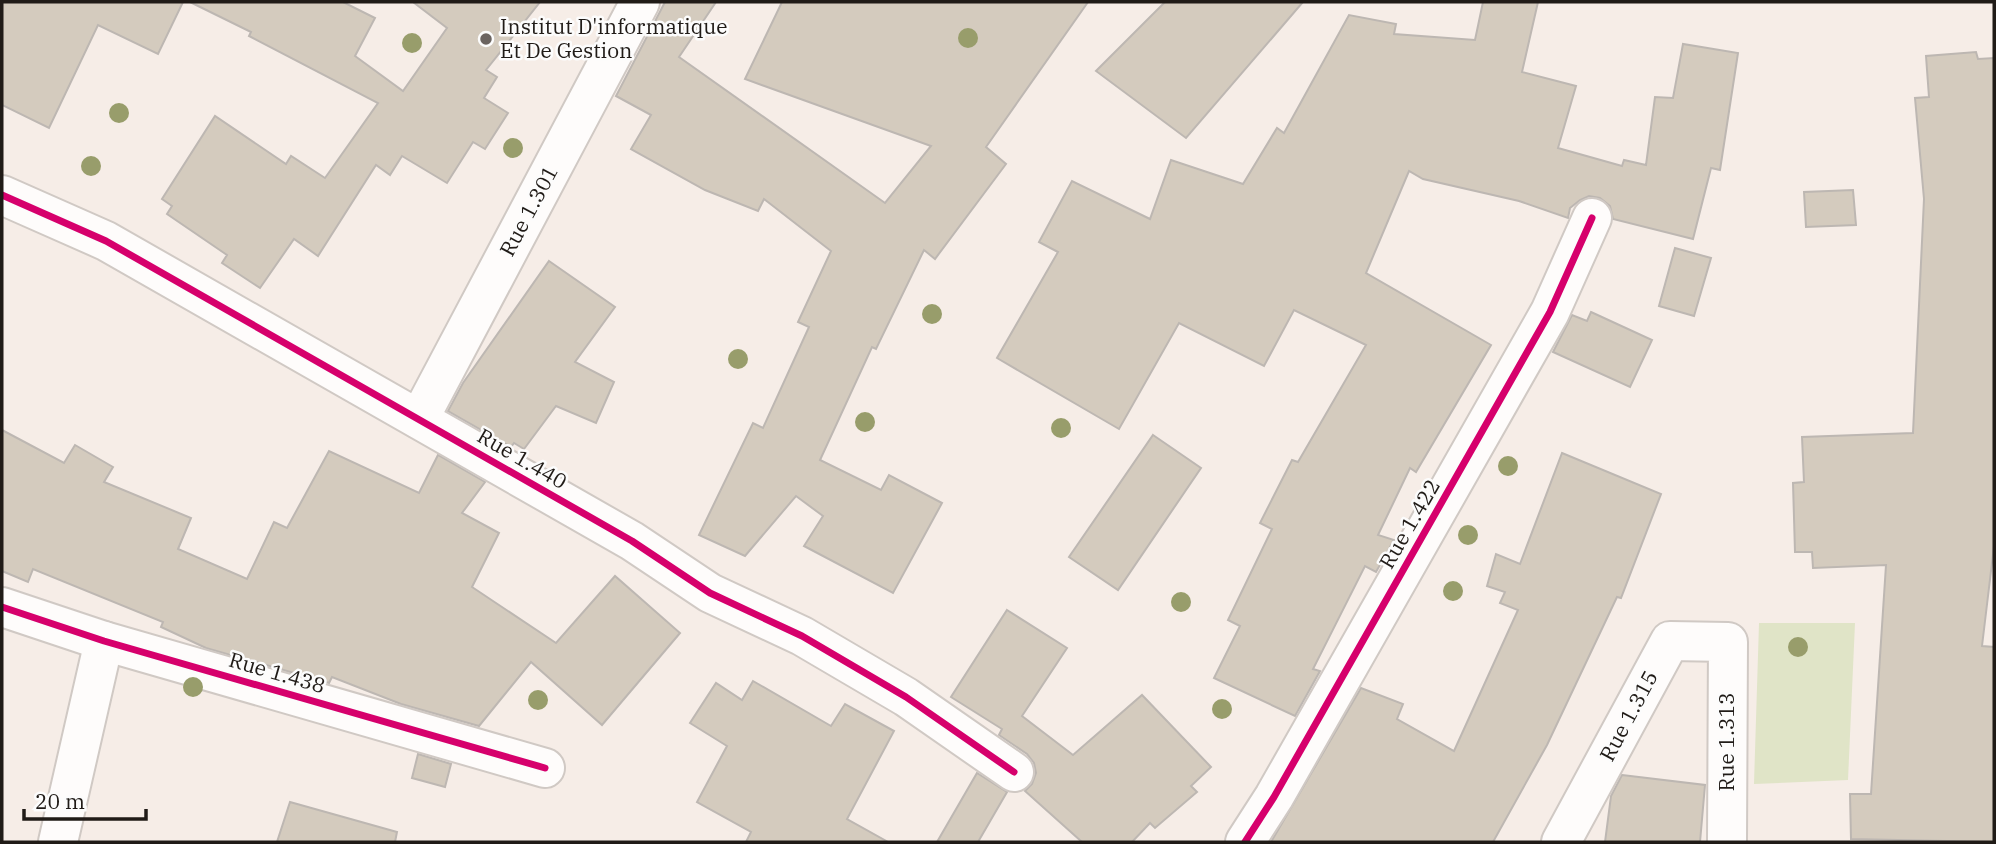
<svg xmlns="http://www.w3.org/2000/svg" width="1996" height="844" viewBox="0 0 1996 844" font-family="'IBM Plex Serif',serif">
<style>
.green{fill:#e0e4c7}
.building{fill:#d4cbbe;stroke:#bdb7b2;stroke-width:2}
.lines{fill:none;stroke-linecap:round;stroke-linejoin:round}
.street-casing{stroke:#d0c9c4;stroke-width:42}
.street{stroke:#fefcfb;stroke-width:38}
.cycleway-casing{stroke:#fcfcfc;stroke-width:11}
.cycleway{stroke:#d6006c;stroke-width:7}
.tree{fill:#989d6b}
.poi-dot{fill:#6b6460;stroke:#fcfcfc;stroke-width:2.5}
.labels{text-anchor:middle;stroke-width:5;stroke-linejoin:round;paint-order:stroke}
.poi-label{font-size:21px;fill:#201b17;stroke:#fcfcfc;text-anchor:start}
.street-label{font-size:21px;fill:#201b17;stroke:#fcfcfc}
</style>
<rect width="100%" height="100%" fill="#f6ede7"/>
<!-- green -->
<polygon class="green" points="1759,623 1855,623 1848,780 1754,784"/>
<!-- building -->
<g class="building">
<polygon points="2,2 183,2 158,54 98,25 49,128 2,105"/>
<polygon points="190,2 343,2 375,18 355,56 403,91 447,28 413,2 540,2 486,70 497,77 484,98 508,113 485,149 473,142 447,183 402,156 390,175 376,165 318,256 294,239 260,288 222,263 227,255 167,214 172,206 162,199 215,116 286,164 291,156 325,178 378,103 249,36 251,32"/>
<polygon points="665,2 716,2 679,57 885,203 931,146 745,79 782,2 1088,2 986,147 1006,164 935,259 924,250 876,349 872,347 820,460 881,490 889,475 942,503 893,593 804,546 823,516 796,496 745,556 699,535 753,423 763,428 809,327 798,322 831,251 764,199 758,211 705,190 631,149 651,115 616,96"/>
<polygon points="1165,2 1303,2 1186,138 1096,71"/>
<polygon points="1483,2 1538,2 1522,72 1576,86 1558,148 1622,166 1624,160 1646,165 1655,97 1673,98 1683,44 1738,53 1720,170 1711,168 1693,239 1613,219 1610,206 1600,198 1589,196 1580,200 1570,208 1568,218 1519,201 1423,179 1409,171 1366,273 1491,345 1416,472 1410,468 1378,535 1394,540 1376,572 1365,566 1313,669 1320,671 1295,716 1214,678 1240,626 1228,620 1272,529 1260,523 1292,460 1298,462 1366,345 1294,310 1264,366 1179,323 1119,429 997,358 1058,252 1039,242 1072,181 1150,219 1171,160 1243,184 1277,128 1284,133 1349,15 1396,24 1394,34 1475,40"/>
<polygon points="1976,52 1978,59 1994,58 1994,546 1982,646 1994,647 1994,842 1851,839 1850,794 1871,794 1886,565 1813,568 1812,552 1795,552 1793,483 1804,482 1802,437 1913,433 1924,199 1915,98 1929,97 1926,56"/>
<polygon points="1853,190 1856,225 1806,227 1804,192"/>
<polygon points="1675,248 1711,258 1694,316 1659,306"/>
<polygon points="549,261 615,307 575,362 614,382 596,423 556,406 524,449 514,443 511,447 448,411 463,383"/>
<polygon points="1591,312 1652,340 1630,387 1553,352 1572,315 1587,321"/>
<polygon points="2,430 64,463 75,445 113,467 104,482 191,518 178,549 247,579 274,522 287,528 329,451 419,493 438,455 485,482 462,513 499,533 472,587 556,643 615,576 680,633 602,725 531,662 479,726 401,704 332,677 329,683 206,648 161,627 163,622 33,569 28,582 2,571"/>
<polygon points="1153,435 1201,468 1118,590 1069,557"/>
<polygon points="1562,453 1661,494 1621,598 1617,597 1547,745 1493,842 1271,842 1361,688 1403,704 1397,719 1454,751 1518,610 1500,603 1505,592 1487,586 1496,554 1520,564"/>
<polygon points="1007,610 1067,648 1022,716 1073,755 1142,695 1211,767 1191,786 1197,792 1155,828 1150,823 1132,842 1082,842 1025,791 1032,784 1036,773 1034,763 1027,754 999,735 1002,729 951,697"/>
<polygon points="753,681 831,726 845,704 894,731 847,819 888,842 746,842 751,832 697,802 727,746 690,723 716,683 742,700"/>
<polygon points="418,754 451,764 445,787 412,778"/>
<polygon points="977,773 1007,792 978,842 937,842"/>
<polygon points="1622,775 1705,785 1700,842 1605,842 1611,796"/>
<polygon points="290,802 397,832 395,842 277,842"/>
</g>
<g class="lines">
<!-- street casing -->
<g class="street-casing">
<g id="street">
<polyline points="2,195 106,241 632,541 710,593 802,636 906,697 1014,772"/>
<polyline points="419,419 640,2"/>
<polyline points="2,607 104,641 545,768"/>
<polyline points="58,842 104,641"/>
<polyline points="1245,842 1274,797 1550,312 1592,218"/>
<polyline points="1561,842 1670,641 1728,642 1727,842"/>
</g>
</g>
<!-- street -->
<use href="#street" class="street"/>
<!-- cycleway casing -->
<g class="cycleway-casing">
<g id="cycleway">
<polyline points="2,195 106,241 632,541 710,593 802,636 906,697 1014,772"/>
<polyline points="2,607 104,641 545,768"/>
<polyline points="1245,842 1274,797 1550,312 1592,218"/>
</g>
</g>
<!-- cycleway -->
<use href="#cycleway" class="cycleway"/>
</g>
<!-- trees -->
<g class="tree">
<circle cx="968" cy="38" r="10"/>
<circle cx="412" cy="43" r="10"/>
<circle cx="119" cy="113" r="10"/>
<circle cx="513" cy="148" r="10"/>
<circle cx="91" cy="166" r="10"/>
<circle cx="932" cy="314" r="10"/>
<circle cx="738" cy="359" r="10"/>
<circle cx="865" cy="422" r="10"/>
<circle cx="1061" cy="428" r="10"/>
<circle cx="1508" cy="466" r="10"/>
<circle cx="1468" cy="535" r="10"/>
<circle cx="1453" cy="591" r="10"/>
<circle cx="1181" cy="602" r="10"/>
<circle cx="1798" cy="647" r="10"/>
<circle cx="193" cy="687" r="10"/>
<circle cx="538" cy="700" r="10"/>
<circle cx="1222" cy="709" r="10"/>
</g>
<!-- markers -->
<circle class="poi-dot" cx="486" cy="39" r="7"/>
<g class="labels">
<!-- poi labels -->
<g class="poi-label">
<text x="500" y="34">Institut D'informatique<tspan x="500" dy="24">Et De Gestion</tspan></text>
</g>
<!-- street labels -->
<g class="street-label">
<text transform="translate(529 211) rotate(-62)" y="7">Rue 1.301</text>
<text transform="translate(522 459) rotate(30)" y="7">Rue 1.440</text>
<text transform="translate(1410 524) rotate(-60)" y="7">Rue 1.422</text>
<text transform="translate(277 673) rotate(16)" y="7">Rue 1.438</text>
<text transform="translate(1629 716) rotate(-62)" y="7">Rue 1.315</text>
<text transform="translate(1727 742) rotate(-90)" y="7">Rue 1.313</text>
</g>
</g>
<!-- border -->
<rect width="1996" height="844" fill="none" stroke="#201b17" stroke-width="7"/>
<!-- scale -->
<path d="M24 809v10h122v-10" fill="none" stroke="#201b17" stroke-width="3.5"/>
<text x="35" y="809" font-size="21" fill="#201b17" stroke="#fcfcfc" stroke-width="5" paint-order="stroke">20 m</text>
</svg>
